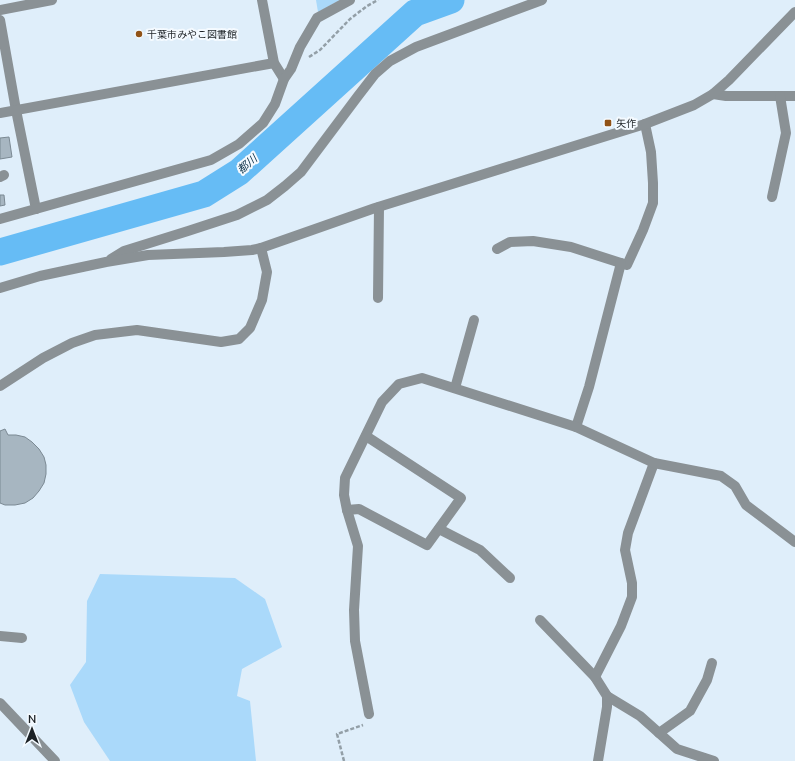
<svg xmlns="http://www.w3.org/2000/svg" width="795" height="761" viewBox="0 0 795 761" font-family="'Nunito Sans','Noto Sans JP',sans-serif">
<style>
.green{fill:#aad9fa}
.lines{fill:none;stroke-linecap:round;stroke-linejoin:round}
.river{stroke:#66bcf5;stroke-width:27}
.building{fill:#a7b6c1;stroke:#7b8993}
.path{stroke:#939fa7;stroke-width:2.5;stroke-dasharray:4 2;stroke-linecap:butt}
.minor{stroke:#8a9195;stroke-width:10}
.poi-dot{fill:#905216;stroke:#f4faff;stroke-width:1.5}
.labels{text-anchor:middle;stroke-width:4;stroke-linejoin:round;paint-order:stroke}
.poi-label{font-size:10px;fill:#1c2125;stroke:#f4faff;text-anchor:start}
.water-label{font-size:11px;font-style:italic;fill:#0c3249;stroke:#f4faff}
</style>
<rect width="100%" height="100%" fill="#dfeefa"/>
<!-- green -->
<g class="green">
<polygon points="316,0 340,0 318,12"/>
<polygon points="100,574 235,578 265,599 282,647 242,669 237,696 250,701 256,761 110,761 84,722 70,685 86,662 87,601"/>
</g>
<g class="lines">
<!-- river -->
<polyline class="river" points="0,252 204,194 239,172 415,13 451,0"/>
</g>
<!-- building -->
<g class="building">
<polygon points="9,137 12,157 0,159 0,138"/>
<polygon points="0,195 4,195 5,205 0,206"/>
<polygon points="5,429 8,435 16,435 25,437 32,442 39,449 44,457 46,465 46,474 44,483 39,491 33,498 25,503 15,505 5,505 0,503 0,431"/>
</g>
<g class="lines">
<!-- path -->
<g class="path">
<polyline points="309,57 320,50 350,19 367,6 378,0"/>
<polyline points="344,761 337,734 363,725"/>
</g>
<!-- minor -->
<g class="minor">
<polyline points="262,0 274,63 284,79"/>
<polyline points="0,10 52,0"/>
<polyline points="0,20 16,110 36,209"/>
<polyline points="713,94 726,96 795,96"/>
<polyline points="0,113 274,63"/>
<polyline points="0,177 4,175"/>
<polyline points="772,197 786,133 780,96"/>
<polyline points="0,219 211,160 239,144 263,123 275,104 284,79 291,69 300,47 317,18 350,0"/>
<polyline points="497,249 510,242 533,241 571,247 627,265 643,230 653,203 653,183 651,152 645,124"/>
<polyline points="111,259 124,251 188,231 237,215 267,200 285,186 301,172 358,96 375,74 390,61 416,47 542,0"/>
<polyline points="0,288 40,276 106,262 148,255 224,252 252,250 261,248 375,208 645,124 694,105 713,94 729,80 795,12"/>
<polyline points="378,298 379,207"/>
<polyline points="0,386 43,358 72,343 95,335 137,330 221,342 239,339 250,328 262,300 267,272 261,248"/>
<polyline points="455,388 474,320"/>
<polyline points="576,427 589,387 621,263"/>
<polyline points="347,510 359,509 427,545 461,498 366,436"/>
<polyline points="439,529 480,550 510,578"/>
<polyline points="540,620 595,677 607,696 607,707 598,761"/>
<polyline points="0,636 22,638"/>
<polyline points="595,677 621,626 632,597 632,583 625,550 628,533 654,463"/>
<polyline points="607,696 640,716 677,749 714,761"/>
<polyline points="0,703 55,761"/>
<polyline points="369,714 355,641 354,610 358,546 347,510 344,495 345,478 382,402 399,384 422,378 576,427 654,463 721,476 735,486 746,505 795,542"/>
<polyline points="659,733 690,711 707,680 712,663"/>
</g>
</g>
<!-- markers -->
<g class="poi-dot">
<circle cx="139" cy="34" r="4"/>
<rect x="604" y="119" width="8" height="8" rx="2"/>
</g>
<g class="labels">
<!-- poi labels -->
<g class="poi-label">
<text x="147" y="38">千葉市みやこ図書館</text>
<text x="616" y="127">矢作</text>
</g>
<!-- water labels -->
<g class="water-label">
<text transform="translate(247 164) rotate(-40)" y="4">都川</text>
</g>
</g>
<!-- north arrow -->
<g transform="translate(32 729)" stroke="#f4faff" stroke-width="3" paint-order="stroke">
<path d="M0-3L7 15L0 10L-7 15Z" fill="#1c2125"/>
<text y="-6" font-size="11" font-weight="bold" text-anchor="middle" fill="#1c2125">N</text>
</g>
</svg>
